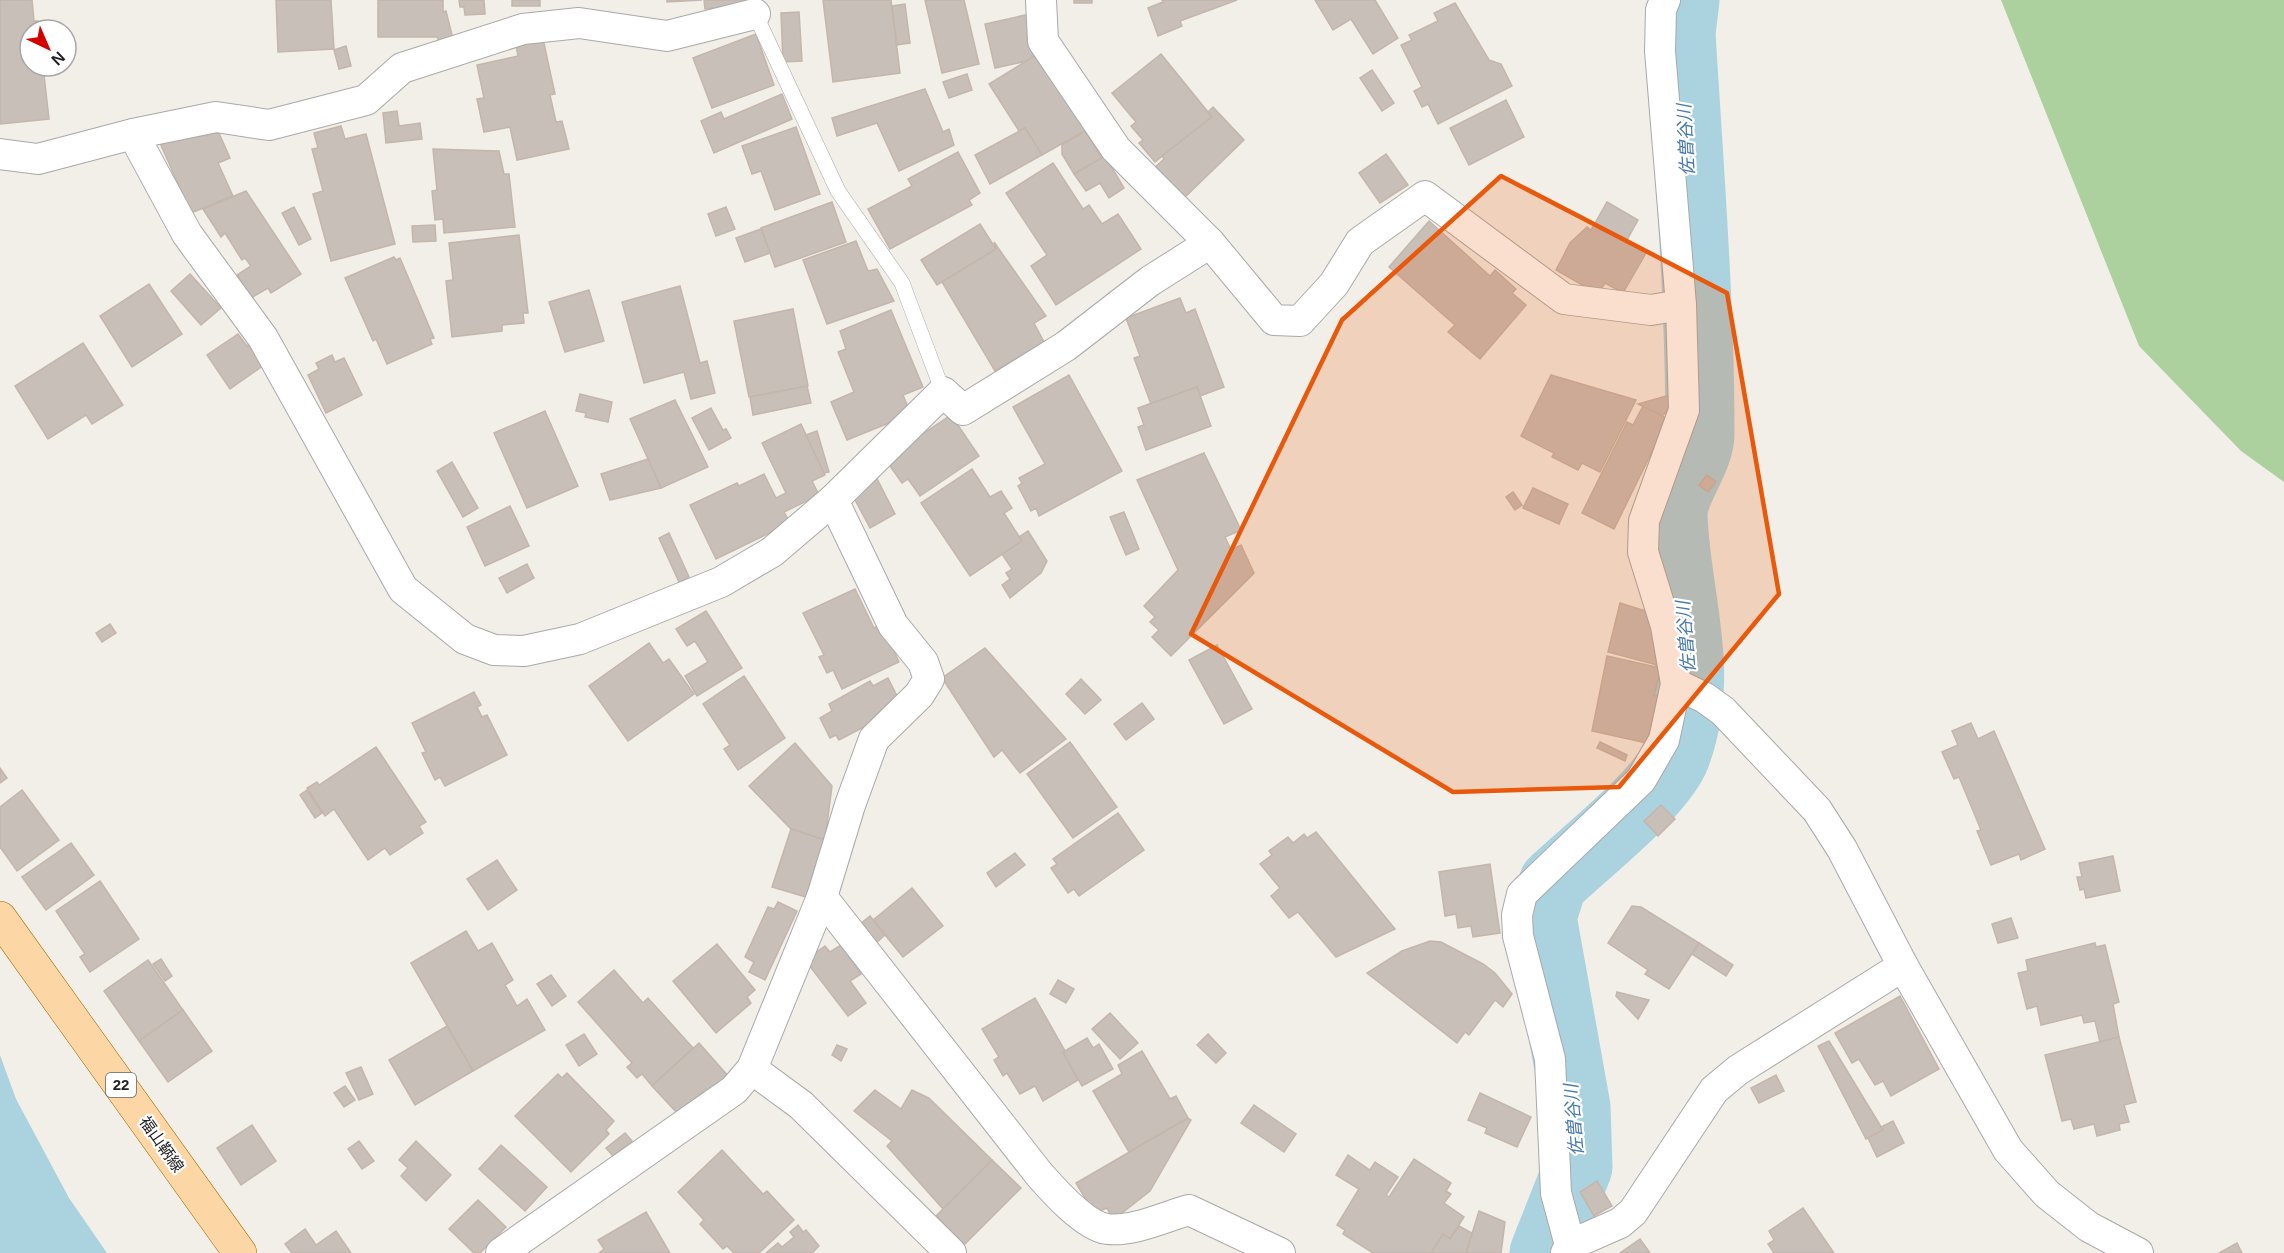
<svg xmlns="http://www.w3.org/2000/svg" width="2284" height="1253" viewBox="0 0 2284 1253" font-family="Helvetica,'Noto Sans JP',sans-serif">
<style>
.forest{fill:#add19e}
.water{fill:#aad3df}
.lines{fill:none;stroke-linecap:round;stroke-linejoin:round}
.river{stroke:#aad3df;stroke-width:69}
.building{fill:#c7bfb8;stroke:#c4b6ab;stroke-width:1.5}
.service-casing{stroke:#a9a9a9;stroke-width:16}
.minor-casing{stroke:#a9a9a9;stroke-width:32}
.primary-casing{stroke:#a06b00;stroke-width:34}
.service{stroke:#fff;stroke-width:15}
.minor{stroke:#fff;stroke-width:30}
.primary{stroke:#fcd6a4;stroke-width:33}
.marked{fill:#e8590c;fill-opacity:0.2;stroke:#e8590c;stroke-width:4.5;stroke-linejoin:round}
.labels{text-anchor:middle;stroke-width:4.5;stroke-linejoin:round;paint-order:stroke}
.shield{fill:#fff;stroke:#646464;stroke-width:1.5}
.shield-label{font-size:15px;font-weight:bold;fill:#222}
.street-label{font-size:16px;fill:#222;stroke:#fff}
.water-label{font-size:18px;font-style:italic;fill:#4a7aab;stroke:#fff}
</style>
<rect width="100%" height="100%" fill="#f2efe9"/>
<!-- forest -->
<polygon class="forest" points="2001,0 2284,0 2284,482 2241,451 2139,346"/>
<!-- water -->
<polygon class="water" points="0,1055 16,1099 69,1198 107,1253 0,1253"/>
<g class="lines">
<!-- river -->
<path class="river" d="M1544,1253L1578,1167L1576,1107L1542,917L1553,883C1584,853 1662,793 1676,755C1707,671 1676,600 1673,516C1672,491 1700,460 1700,434C1700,301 1689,167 1681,33L1685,0"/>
</g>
<!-- building -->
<g class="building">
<polygon points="0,0 32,0 34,21 38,21 39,30 30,30 30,66 43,66 49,119 0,124"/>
<polygon points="276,0 331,0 334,49 278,52"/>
<polygon points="378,0 443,0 443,12 446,11 453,39 440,43 437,37 378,37"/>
<polygon points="459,0 484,0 485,14 465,15 464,7 460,7"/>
<rect x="512" y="0" width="28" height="6"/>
<polygon points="667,0 702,0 667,2"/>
<polygon points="704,0 745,0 746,4 705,9"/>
<polygon points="823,0 891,0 900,73 833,82"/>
<polygon points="925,0 964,0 979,64 942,73"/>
<rect x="1074" y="0" width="18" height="3"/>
<polygon points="1162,0 1237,0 1180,21 1182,26 1158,36 1148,8 1163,2"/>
<polygon points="1315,0 1375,0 1398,38 1373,54 1351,19 1333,30"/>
<polygon points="1455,3 1489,60 1501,64 1512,86 1438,124 1428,104 1422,107 1414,91 1422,87 1401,45 1412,40 1409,35 1438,21 1434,13"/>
<polygon points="905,4 910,43 897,45 892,6"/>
<polygon points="799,12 802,61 783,62 781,13"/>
<polygon points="1030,14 1038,53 1027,61 995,68 985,24"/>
<polygon points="756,34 774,85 712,108 693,58"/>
<polygon points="543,39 555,94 550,95 556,122 562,121 569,149 517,160 510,127 484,132 477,99 484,98 477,65 518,56 516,45"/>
<polygon points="346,46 351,66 339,69 334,50"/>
<polygon points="1039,53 1088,129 1042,155 1025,128 1019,131 989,84"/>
<polygon points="1161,54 1212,117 1155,162 1139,143 1143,140 1131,126 1136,122 1112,93"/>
<polygon points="1372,70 1394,103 1382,111 1360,78"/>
<polygon points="967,74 972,90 949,98 943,82"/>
<polygon points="925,89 943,132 949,129 954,145 899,171 877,123 837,136 832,118"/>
<polygon points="782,94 792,119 714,153 701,121 721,112 724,119"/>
<polygon points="1506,100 1524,137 1469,165 1450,128"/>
<polygon points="1213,107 1244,140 1182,200 1152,170 1164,159 1162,156 1212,117 1208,112"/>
<polygon points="397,111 399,126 420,123 422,139 386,143 383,113"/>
<polygon points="341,126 345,139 366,134 395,244 331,261 313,194 323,191 312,149 318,148 314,133"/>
<polygon points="796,127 820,194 775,210 761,171 752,174 742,146"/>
<polygon points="1025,128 1042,155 990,184 975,155"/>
<polygon points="203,131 206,136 218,131 230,158 218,163 233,196 191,213 160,143"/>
<polygon points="1085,131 1102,158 1074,174 1062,154 1062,145"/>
<polygon points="433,149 499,151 504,174 509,174 515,227 444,233 443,219 435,220 432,191 437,190"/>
<polygon points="958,152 980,193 969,200 972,205 890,249 868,209 912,186 908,179"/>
<polygon points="1386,154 1408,185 1380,203 1359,173"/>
<polygon points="1105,156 1124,188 1109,198 1100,183 1086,191 1074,174"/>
<polygon points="1053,163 1083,209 1089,205 1102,224 1118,214 1141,249 1056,305 1031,266 1047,255 1006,193"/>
<polygon points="246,191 301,274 271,293 268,288 251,298 237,275 251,266 245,258 242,260 225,233 221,237 203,209"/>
<polygon points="832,202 846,242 775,267 761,228"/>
<polygon points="1607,202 1638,220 1627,240 1646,253 1623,293 1605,283 1598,294 1556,270 1570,243 1587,227 1591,230"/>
<polygon points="294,207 311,239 299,245 282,213"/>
<polygon points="726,207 735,229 716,236 708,214"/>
<polygon points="1429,221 1490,276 1495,270 1516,289 1512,293 1526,305 1480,359 1448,332 1455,325 1389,267"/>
<polygon points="980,224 996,249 937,285 921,260"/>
<polygon points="435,225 436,241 413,242 412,226"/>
<polygon points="761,229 770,253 745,262 736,238"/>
<polygon points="519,235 528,313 523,313 524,323 502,325 502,331 452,337 446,281 453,280 449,243"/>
<polygon points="856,241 868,271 877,269 894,301 827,324 803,260"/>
<polygon points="994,242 1046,316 1034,323 1044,342 995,371 942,282 996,249"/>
<polygon points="394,257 396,260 400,258 434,338 430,339 432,344 387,364 376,339 373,341 345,278"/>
<polygon points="190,274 221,308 201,325 171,291"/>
<polygon points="149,284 182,334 132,367 100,316"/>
<polygon points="680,286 700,363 707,361 715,393 691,399 684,372 644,383 622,302"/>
<polygon points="589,290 604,341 565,352 549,302"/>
<polygon points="1180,298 1186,313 1195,309 1224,387 1200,396 1197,387 1151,404 1134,358 1140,356 1126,318"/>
<polygon points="793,309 808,386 749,397 734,321"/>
<polygon points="891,310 923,387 903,395 911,414 847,440 831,402 854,392 838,352 846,349 840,331"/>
<polygon points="238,334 247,346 249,344 264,365 230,389 207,355"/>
<polygon points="83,343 123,405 92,424 86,415 48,439 15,386"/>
<polygon points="332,355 335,362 344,358 362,395 326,413 308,375 319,369 316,363"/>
<polygon points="1069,375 1122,471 1039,516 1036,508 1031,511 1018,486 1022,483 1019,478 1045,464 1013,407"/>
<polygon points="1551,375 1636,400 1600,472 1582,463 1578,470 1552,457 1554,453 1521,436"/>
<polygon points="807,386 811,403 753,415 750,397"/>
<polygon points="1197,387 1211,426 1146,450 1138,427 1144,425 1138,408"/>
<polygon points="580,394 612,402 608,422 585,417 586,413 576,411"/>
<polygon points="1670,395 1669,409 1662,416 1638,404"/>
<polygon points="675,400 708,467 661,488 630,419"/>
<polygon points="1643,406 1668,419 1614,529 1582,513 1627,422 1633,425"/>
<polygon points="711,408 723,430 726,429 731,438 709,450 692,418"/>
<polygon points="545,411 578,486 527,508 494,433"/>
<polygon points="951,415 979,456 920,496 908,479 902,483 885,459"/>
<polygon points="801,424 825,475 812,481 819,495 784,512 790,523 716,559 690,505 737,483 739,486 764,474 776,498 786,493 762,443"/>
<polygon points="817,431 829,472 824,473 806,435"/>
<polygon points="1204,453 1241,530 1225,537 1231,550 1241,545 1254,573 1171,656 1152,637 1159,630 1150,622 1155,617 1144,606 1178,570 1137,480"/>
<polygon points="648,459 661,488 610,500 601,474"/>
<polygon points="452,462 478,508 463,517 437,471"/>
<polygon points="871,467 895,514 870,528 853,496"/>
<polygon points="972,469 990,497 1001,491 1012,508 1004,513 1022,541 970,576 921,503"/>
<polygon points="1707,475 1716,482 1708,492 1699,485"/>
<polygon points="1533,488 1568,504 1559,524 1523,508"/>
<polygon points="1513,492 1522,505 1515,510 1506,497"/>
<polygon points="510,506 529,546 485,566 467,527"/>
<polygon points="1124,512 1139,549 1126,555 1110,517"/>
<polygon points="1028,531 1047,561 1041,573 1010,598 1002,585 1010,579 1006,573 1012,569 1002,554 1022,541 1019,537"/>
<polygon points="669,533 689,577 679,582 659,538"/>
<polygon points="527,564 534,578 507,593 499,578"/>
<polygon points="855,589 874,628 881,624 899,662 842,689 833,670 827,673 819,657 824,655 803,613"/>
<polygon points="1620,603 1649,612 1657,665 1608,652"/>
<polygon points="706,611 742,668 697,696 685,676 708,662 695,641 687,646 676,629"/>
<polygon points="110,624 116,633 102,642 96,633"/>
<polygon points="649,643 663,663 669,659 694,694 628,741 589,686"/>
<polygon points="1217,645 1252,709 1224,724 1189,660"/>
<polygon points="985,648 1066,739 1020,773 1002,750 994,757 942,678"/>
<polygon points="1607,656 1661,668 1654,695 1658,695 1647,743 1592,731"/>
<polygon points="744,676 785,738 738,770 724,749 730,745 703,704"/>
<polygon points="888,678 898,698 885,706 889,714 839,740 836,735 830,738 820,718 832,711 829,704 870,681 873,686"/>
<polygon points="1081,679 1101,700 1085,714 1066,694"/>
<polygon points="474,692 481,705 477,707 482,717 487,715 507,755 445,786 440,777 435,780 422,753 426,752 412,723"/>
<polygon points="1142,703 1154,719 1126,740 1114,724"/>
<polygon points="1971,723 1978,739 1994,731 2045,849 2021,860 2019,854 1991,865 1977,831 1981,830 1959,777 1954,779 1942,752 1958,745 1952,731"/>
<polygon points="1070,742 1117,807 1073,838 1027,774"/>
<polygon points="1600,742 1627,755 1625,761 1597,748"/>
<polygon points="795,743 832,786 825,840 791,829 749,786"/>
<polygon points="376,747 426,822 419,826 423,833 390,855 385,848 368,860 334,809 325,816 307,788 317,782 319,785"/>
<polygon points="0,768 7,778 0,783"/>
<polygon points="22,790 59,840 17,871 0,847 0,807"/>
<polygon points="307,790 322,813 315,818 300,795"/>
<polygon points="1661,805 1675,819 1658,836 1644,821"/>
<polygon points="1118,813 1144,850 1079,896 1074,889 1068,893 1051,868 1057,864 1053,859"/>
<polygon points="791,829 825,840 806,897 772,887"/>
<polygon points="1316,832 1395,929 1336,957 1298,912 1289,918 1271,896 1280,888 1260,864 1272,855 1269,851 1288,837 1293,843 1304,834 1307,838"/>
<polygon points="71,843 94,875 46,910 22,877"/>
<polygon points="1015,853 1025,865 996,887 987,873"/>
<polygon points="2113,856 2120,891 2086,898 2084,889 2080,890 2077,877 2082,877 2079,863"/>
<polygon points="497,860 517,890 488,910 467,879"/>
<polygon points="1490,864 1500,933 1473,937 1471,926 1458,928 1456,914 1445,916 1439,872"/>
<polygon points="100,881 139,939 90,972 80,957 85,954 56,911"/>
<polygon points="912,888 943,926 903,957 873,920"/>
<polygon points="778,902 797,911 765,980 749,972 754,962 745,957 768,907 774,909"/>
<polygon points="1632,906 1641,907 1699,943 1669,989 1645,974 1648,970 1608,943"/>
<polygon points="870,916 885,935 876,943 860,924"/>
<polygon points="2011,918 2018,938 1998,943 1992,924"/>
<polygon points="466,931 478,951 492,943 513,980 505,985 517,1006 527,999 545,1030 473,1071 411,963"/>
<polygon points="1430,941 1441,942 1483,964 1495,973 1512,994 1503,1007 1495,1000 1469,1035 1465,1032 1457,1043 1367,973 1402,951"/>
<polygon points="1699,943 1733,965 1726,976 1692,954"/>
<polygon points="2095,943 2096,947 2105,945 2119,1002 2113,1004 2119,1037 2100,1042 2095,1021 2084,1023 2082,1015 2041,1025 2037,1006 2027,1009 2018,973 2028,971 2026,960"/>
<polygon points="717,944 755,990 747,997 751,1003 716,1033 673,981"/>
<polygon points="841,945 861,974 850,981 866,1003 848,1016 805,960 825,946 830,952"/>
<polygon points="161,959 172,976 165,981 153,964"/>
<polygon points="148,960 183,1010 139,1041 104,991"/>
<polygon points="614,970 643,1003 648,998 693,1048 652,1086 642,1074 637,1078 627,1067 632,1063 578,1002"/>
<polygon points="551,975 566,996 552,1006 537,984"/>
<polygon points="1058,980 1074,989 1066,1003 1050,994"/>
<polygon points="1617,992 1649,1000 1638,1019 1616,996"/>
<polygon points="1900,996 1939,1069 1891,1096 1883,1081 1875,1085 1859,1059 1852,1063 1835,1033"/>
<polygon points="1035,998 1065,1051 1063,1052 1078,1080 1043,1101 1035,1086 1020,1094 1007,1073 1003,1076 994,1060 999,1057 982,1029"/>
<polygon points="183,1010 212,1051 168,1082 139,1041"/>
<polygon points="1110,1013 1138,1043 1120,1059 1092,1029"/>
<polygon points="447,1026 473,1071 415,1105 389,1060"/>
<polygon points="584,1034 597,1054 579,1066 566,1045"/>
<polygon points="1208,1034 1226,1053 1216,1063 1197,1045"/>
<polygon points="2119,1037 2136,1102 2124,1105 2129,1122 2119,1124 2120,1130 2097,1136 2094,1124 2074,1129 2071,1119 2062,1121 2045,1055"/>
<polygon points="1087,1038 1093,1048 1099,1044 1113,1069 1082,1086 1063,1052"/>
<polygon points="1829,1041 1883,1130 1866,1139 1818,1046"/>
<polygon points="699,1043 729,1077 710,1094 706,1089 678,1114 652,1086"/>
<polygon points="837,1045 847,1049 841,1061 832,1055"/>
<polygon points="1142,1051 1170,1099 1176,1096 1188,1118 1129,1152 1093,1091 1122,1074 1118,1065"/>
<polygon points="361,1067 373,1094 359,1100 346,1073"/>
<polygon points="567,1073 614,1121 606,1130 609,1134 571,1172 515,1116 558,1074 562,1078"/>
<polygon points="1776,1075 1784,1091 1759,1103 1751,1088"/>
<polygon points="345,1086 355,1100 344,1107 334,1093"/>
<polygon points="875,1090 901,1109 912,1090 929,1098 992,1160 943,1209 887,1146 892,1141 854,1111"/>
<polygon points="1480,1093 1531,1117 1517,1147 1485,1133 1487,1128 1468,1120"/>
<polygon points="1254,1105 1296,1134 1284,1152 1241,1123"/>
<polygon points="1188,1118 1191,1120 1150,1191 1113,1220 1107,1208 1094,1213 1076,1183"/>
<polygon points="1893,1121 1904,1143 1877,1157 1868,1138 1883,1130 1881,1127"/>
<polygon points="252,1125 276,1161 241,1185 217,1148"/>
<polygon points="625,1133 632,1141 613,1156 606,1148"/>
<polygon points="359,1141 374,1161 362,1169 348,1149"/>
<polygon points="416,1141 451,1175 426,1201 401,1176 408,1168 399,1160"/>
<polygon points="501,1145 547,1187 525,1211 479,1169"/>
<polygon points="722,1150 763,1194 767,1191 794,1220 759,1253 734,1253 727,1246 723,1249 700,1224 704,1220 678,1192"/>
<polygon points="1348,1155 1370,1170 1375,1162 1398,1177 1386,1195 1389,1197 1414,1159 1451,1183 1446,1191 1451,1194 1444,1203 1464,1217 1450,1239 1443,1234 1431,1253 1373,1253 1343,1234 1345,1230 1337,1225 1359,1189 1336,1175"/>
<polygon points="992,1160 1021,1188 964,1245 936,1216"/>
<polygon points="1597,1181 1612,1206 1594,1216 1580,1192"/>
<polygon points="478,1200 506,1227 480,1253 474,1253 449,1229"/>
<polygon points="1803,1208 1834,1253 1774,1253 1768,1244 1774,1240 1769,1231"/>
<polygon points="1479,1211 1505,1222 1501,1253 1466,1253"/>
<polygon points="646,1212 670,1253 599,1253 604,1249 598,1240"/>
<polygon points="798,1225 803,1232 806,1230 819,1246 812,1253 766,1253 778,1243 782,1247 794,1237 790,1232"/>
<polygon points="1459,1226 1472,1233 1466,1253 1431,1253 1443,1234 1450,1239"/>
<polygon points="305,1229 316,1245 336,1231 351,1253 292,1253 285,1244"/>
<polygon points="1640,1239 1650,1253 1620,1253"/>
<polygon points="2237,1243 2242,1253 2219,1253"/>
</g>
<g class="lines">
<!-- service casing -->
<g class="service-casing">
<polyline id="service" points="756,10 755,14 838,191 902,283 943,392"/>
</g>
<!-- minor casing -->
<g class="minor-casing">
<g id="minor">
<polyline points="1041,0 1043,41 1116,149 1210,243"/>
<polyline points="133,134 187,234 263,338 403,589 465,639 494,650 524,651 580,639 721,582 772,552 833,500 943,392 963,410 1066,346 1150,281 1210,243 1274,320 1300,321 1334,284 1360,242 1425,196 1564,299 1651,310 1681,305 1660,51 1661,10 1665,0"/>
<polyline points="0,154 38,159 133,134 216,117 269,125 366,100 402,68 523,29 579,23 667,36 755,14"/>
<polyline points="1676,684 1705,698 1723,711 1817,810 1842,849 1903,966 2008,1150 2047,1194 2089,1227 2138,1253"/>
<path d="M822,897L1039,1174C1053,1190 1085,1226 1107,1229C1133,1232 1164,1217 1189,1210L1280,1253"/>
<polyline points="752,1069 801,1105 951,1253"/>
<polyline points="1570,1245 1620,1223 1633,1212 1714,1090 1738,1070 1903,966"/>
<polyline points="501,1253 734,1090 752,1069 822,897 850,805 874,739 919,695 929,679 923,662 893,625 833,500"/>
<polyline points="1566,1253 1570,1245 1556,1193 1550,1059 1518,936 1517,915 1522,894 1641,780 1664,740 1676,684 1666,626 1643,552 1644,521 1684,410 1681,305"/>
</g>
</g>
<!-- primary casing -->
<g class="primary-casing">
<polyline id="primary" points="0,918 240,1253"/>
</g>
<!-- service -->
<use href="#service" class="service"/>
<!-- minor -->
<use href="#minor" class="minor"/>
<!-- primary -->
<use href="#primary" class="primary"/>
</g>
<!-- marked area -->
<path class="marked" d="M1501,176L1727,293L1779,594L1619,787L1453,792L1191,634L1342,320Z"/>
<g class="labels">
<!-- shield labels -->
<rect class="shield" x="106" y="1073" width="30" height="24" rx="4.5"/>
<g class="shield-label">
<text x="121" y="1090">22</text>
</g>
<!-- street labels -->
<g class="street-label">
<text transform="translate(162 1144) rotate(55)" y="6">福山鞆線</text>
</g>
<!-- water labels -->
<g class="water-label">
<text transform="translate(1686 140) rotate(-93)" y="6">佐曽谷川</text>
<text transform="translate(1686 637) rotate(-95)" y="6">佐曽谷川</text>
<text transform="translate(1574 1120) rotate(-95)" y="6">佐曽谷川</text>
</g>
</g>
<!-- north arrow -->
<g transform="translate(48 48) rotate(136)"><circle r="28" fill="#ffffff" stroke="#a7a7a7" stroke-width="1.5"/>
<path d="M0-4.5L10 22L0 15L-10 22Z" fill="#d40000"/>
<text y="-9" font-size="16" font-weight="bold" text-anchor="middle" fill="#222222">N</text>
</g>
</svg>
